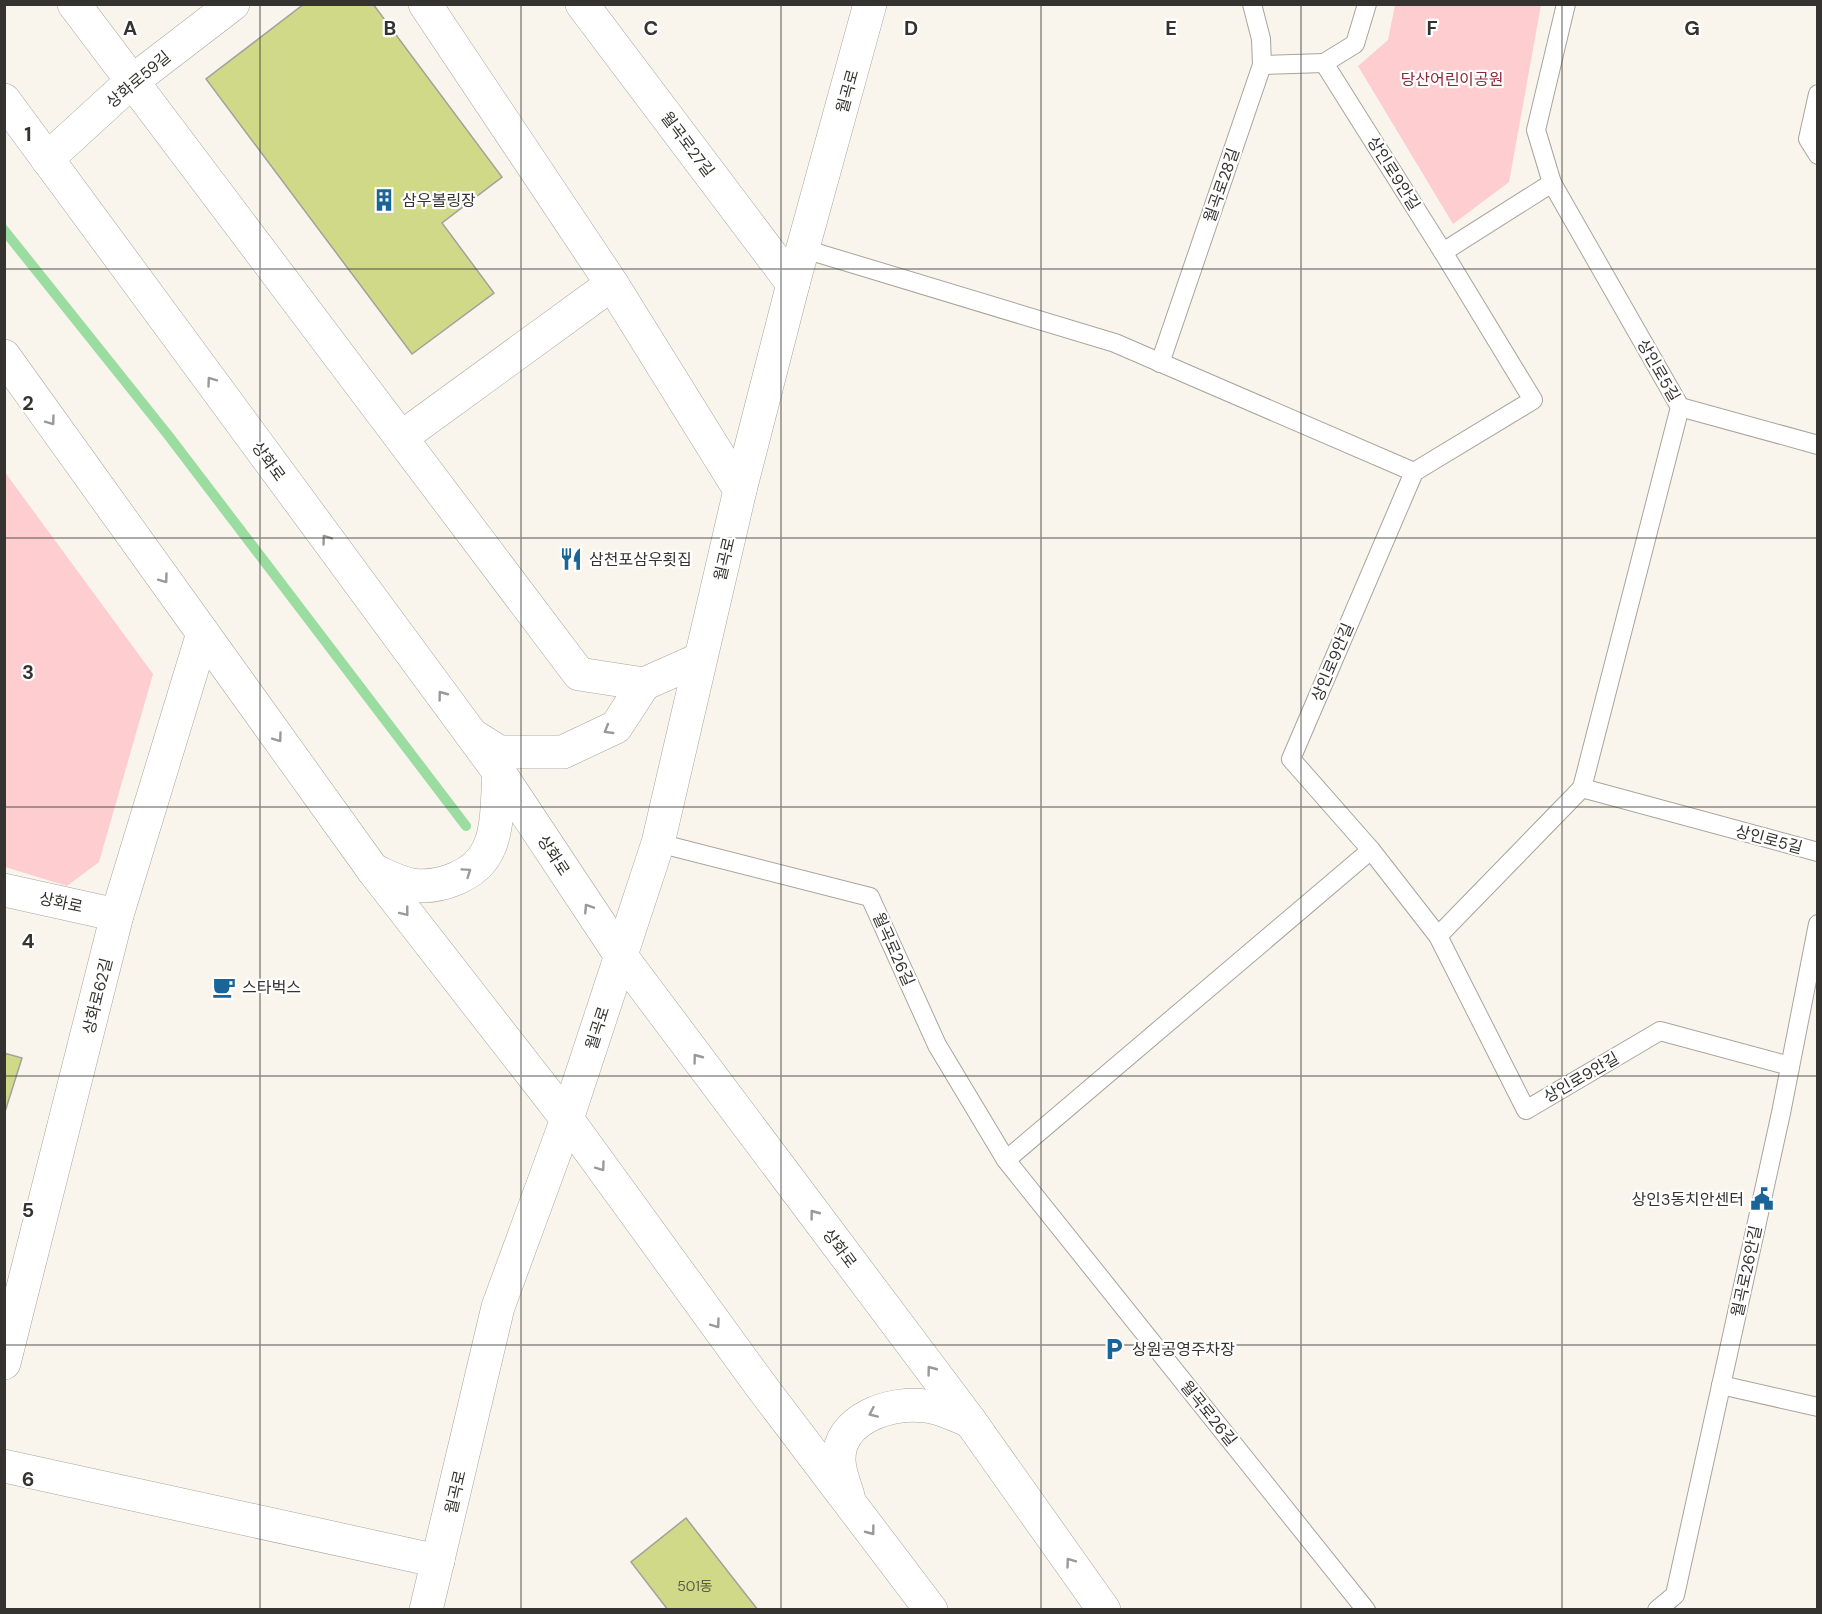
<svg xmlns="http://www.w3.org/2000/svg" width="1822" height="1614" viewBox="0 0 1822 1614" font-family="'DM Sans','Noto Sans KR',sans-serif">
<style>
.green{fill:#fecdcf}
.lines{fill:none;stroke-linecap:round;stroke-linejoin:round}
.stream{stroke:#9bdca0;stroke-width:10}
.building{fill:#d0d987;stroke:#a1a39b;stroke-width:1.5}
.lane-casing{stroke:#a9a59d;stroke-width:20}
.street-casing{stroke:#a9a59d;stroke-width:34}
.secondary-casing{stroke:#a9a59d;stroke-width:34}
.lane{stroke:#fff;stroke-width:18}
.street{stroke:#fff;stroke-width:33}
.secondary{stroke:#fff;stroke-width:33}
.oneway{stroke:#9a9998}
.grid{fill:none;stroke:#353330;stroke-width:1.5;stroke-opacity:0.55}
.labels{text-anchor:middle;stroke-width:4.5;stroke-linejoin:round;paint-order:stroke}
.number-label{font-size:14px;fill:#5c5c46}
.street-label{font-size:16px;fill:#353330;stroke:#fff}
.park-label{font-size:16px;fill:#8d2838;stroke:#fff}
.poi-label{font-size:16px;fill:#353330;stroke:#fff;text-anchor:start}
.grid-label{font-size:20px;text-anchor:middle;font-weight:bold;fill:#353330;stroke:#fff;stroke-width:4.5;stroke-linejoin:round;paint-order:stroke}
</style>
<rect width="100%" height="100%" fill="#f9f4ec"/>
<!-- green -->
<g class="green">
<polygon points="1395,5 1541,5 1509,182 1453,224 1358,66 1388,40"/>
<polygon points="4,471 153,674 99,862 67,886 5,867"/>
</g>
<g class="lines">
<!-- stream -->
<polyline class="stream" points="4,230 168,435 466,826"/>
</g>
<!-- building -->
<g class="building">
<polygon points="304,4 373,4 502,177 442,223 494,293 412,354 206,79"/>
<polygon points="4,1053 22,1058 4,1115"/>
<polygon points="686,1518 758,1610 668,1610 631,1562"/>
</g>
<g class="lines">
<!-- lane casing -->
<g class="lane-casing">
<g id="lane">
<polyline points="1367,4 1355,44 1324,63 1443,252 1533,400 1414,472 1291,759 1371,850 1438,936 1526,1110 1660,1031 1790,1066"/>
<polyline points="1566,4 1536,130 1552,183 1680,407 1582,788 1818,852"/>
<polyline points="1262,65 1324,63"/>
<polyline points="1818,94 1808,139 1818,155"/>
<polyline points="804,249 1115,343 1414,472"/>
<polyline points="1443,252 1552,183"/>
<polyline points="1160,363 1262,65 1261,39 1252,4"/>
<polyline points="1680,407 1818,445"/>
<polyline points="658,843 870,897 937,1045 1006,1160 1366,1610"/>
<polyline points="1438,936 1582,788"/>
<polyline points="1006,1160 1371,850"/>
<polyline points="1721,1385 1818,1407"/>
<polyline points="1657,1610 1675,1595 1781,1113 1818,924"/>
</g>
</g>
<!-- street casing -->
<g class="street-casing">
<g id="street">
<polyline points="74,4 579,674 644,684 698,660"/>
<polyline points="425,4 612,284 740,490"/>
<polyline points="582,4 793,284"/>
<polyline points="47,159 130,83 233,4"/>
<polyline points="402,437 612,284"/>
<polyline points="4,890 117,915"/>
<polyline points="4,1363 117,915 203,633"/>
<polyline points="4,1466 438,1561"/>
</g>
</g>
<!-- secondary casing -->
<g class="secondary-casing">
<g id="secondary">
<polyline points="4,100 499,772 621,956 970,1421 1104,1610"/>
<polyline points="4,356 373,870 567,1119 761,1386 931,1610"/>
<polyline points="472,735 499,752 563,752 616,727 644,684"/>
<path d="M373,870C385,875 399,883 412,885C439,889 476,876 488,850C499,828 497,796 499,772"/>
<path d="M848,1496C845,1485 839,1472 839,1460C838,1418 892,1401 926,1406C940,1407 956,1416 970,1421"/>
<polyline points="426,1610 498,1307 567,1119 658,843 740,490 793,284 870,4"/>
</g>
</g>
<!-- lane -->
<use href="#lane" class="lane"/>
<!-- street -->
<use href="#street" class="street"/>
<!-- secondary -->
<use href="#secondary" class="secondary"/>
</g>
<!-- one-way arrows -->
<defs><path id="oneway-chevron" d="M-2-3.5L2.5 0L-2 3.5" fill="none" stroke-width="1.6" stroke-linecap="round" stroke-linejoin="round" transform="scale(1.5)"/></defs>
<g class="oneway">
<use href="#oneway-chevron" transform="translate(211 381) rotate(-126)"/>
<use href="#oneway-chevron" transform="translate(51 421) rotate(54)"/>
<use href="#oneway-chevron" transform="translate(326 539) rotate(-126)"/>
<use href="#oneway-chevron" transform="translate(164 579) rotate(54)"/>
<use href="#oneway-chevron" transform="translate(442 695) rotate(-127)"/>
<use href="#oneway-chevron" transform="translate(608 730) rotate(150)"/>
<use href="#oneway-chevron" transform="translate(278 738) rotate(54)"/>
<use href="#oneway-chevron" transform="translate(467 872) rotate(-35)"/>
<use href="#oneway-chevron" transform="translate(588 908) rotate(-123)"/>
<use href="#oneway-chevron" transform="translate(405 912) rotate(52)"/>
<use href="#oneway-chevron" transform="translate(697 1058) rotate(-127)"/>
<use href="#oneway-chevron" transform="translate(601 1167) rotate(54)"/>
<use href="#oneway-chevron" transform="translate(814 1214) rotate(-127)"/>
<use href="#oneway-chevron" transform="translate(716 1324) rotate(54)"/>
<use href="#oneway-chevron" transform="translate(931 1370) rotate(-127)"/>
<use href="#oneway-chevron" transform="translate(873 1413) rotate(156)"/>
<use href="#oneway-chevron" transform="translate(871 1531) rotate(53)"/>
<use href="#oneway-chevron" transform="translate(1070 1562) rotate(-126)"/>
</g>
<!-- grid -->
<path class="grid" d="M260,4V1610M521,4V1610M781,4V1610M1041,4V1610M1301,4V1610M1562,4V1610M4,269H1818M4,538H1818M4,807H1818M4,1076H1818M4,1345H1818"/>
<!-- icons -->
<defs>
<g id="building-bare" transform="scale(1.8)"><path d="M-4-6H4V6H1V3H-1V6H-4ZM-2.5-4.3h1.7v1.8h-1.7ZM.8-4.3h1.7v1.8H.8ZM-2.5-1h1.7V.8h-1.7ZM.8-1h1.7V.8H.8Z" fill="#1a6598" stroke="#fff" stroke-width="2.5" paint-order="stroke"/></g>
<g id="restaurant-bare" transform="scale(1.8)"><path d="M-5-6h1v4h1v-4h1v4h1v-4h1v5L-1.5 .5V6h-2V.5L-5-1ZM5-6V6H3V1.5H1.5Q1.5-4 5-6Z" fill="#1a6598" stroke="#fff" stroke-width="2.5" paint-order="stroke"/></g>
<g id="cafe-bare" transform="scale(1.8)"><path d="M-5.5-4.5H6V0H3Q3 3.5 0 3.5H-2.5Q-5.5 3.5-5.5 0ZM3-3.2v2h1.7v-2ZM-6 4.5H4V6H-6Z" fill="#1a6598" stroke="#fff" stroke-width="2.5" paint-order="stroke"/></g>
<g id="civic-bare" transform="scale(1.8)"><path d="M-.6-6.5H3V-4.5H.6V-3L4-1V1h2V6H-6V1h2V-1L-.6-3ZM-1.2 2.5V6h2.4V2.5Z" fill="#1a6598" stroke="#fff" stroke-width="2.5" paint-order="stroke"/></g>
<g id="parking-bare" transform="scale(1.8)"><path d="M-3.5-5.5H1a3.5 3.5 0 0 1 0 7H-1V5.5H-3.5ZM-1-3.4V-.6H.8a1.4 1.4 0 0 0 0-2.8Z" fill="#1a6598" stroke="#fff" stroke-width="2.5" paint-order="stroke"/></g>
</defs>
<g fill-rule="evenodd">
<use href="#building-bare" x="384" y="200"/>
<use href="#restaurant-bare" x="571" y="559"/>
<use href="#cafe-bare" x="224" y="987"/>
<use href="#civic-bare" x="1762" y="1199"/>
<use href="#parking-bare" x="1114" y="1349"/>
</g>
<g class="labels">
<!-- number labels -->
<g class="number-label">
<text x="695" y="1591">501동</text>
</g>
<!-- street labels -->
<g class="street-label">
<text transform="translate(138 79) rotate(-40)" y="6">상화로59길</text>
<text transform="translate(847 91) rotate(-75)" y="6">월곡로</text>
<text transform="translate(688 144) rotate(53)" y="6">월곡로27길</text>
<text transform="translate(1394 173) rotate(58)" y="6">상인로9안길</text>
<text transform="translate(1221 185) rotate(-71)" y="6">월곡로28길</text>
<text transform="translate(1659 370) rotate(60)" y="6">상인로5길</text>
<text transform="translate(269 461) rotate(54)" y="6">상화로</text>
<text transform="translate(724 559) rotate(-77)" y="6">월곡로</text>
<text transform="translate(1332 662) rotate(-67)" y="6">상인로9안길</text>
<text transform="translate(1769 839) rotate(15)" y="6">상인로5길</text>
<text transform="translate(554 855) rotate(57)" y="6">상화로</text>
<text transform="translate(61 902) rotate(12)" y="6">상화로</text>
<text transform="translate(894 949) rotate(66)" y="6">월곡로26길</text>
<text transform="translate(97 996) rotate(-76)" y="6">상화로62길</text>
<text transform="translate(597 1028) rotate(-72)" y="6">월곡로</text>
<text transform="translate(1581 1077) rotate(-30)" y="6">상인로9안길</text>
<text transform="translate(840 1248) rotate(53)" y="6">상화로</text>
<text transform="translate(1746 1271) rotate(-78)" y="6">월곡로26안길</text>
<text transform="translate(1209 1413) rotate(51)" y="6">월곡로26길</text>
<text transform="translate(455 1492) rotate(-77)" y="6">월곡로</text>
</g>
<!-- park labels -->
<g class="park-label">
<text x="1452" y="85">당산어린이공원</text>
</g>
<!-- poi labels -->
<g class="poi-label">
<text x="402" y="206">삼우볼링장</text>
<text x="589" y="565">삼천포삼우횟집</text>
<text x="242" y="993">스타벅스</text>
<text x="1744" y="1205" text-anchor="end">상인3동치안센터</text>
<text x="1132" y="1355">상원공영주차장</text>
</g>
</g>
<g class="grid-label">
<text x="130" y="35">A</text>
<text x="390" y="35">B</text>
<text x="651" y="35">C</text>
<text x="911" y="35">D</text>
<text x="1171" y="35">E</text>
<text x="1432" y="35">F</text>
<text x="1692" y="35">G</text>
<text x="28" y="141">1</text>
<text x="28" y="410">2</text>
<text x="28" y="679">3</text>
<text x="28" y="948">4</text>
<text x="28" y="1217">5</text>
<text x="28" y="1486">6</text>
</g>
<!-- border -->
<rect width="1822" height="1614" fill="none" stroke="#353330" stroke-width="12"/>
</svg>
